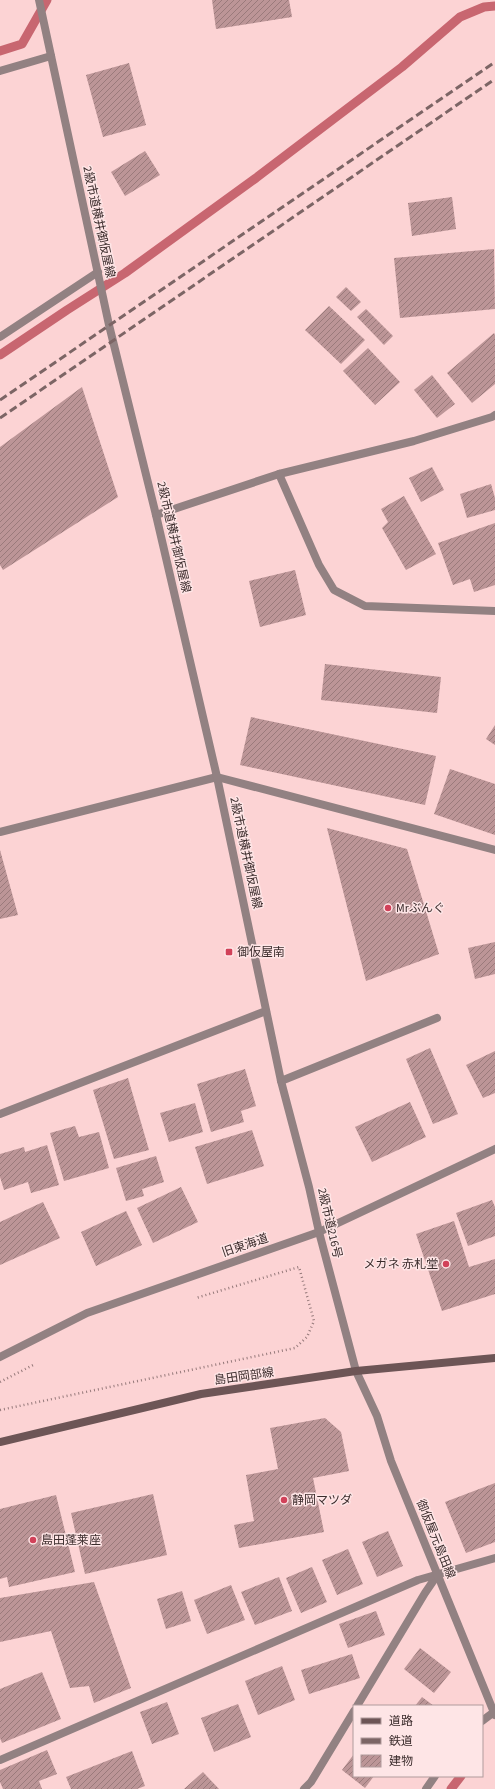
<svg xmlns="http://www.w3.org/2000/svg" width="495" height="1789" viewBox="0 0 495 1789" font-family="'Source Sans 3','Noto Sans JP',sans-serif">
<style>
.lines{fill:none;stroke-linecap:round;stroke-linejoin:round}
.stream{stroke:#c86670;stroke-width:9}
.building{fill:url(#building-hatch)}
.path{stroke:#967a7b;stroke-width:2.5;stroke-dasharray:1 3;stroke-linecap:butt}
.minor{stroke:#928182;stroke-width:8}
.tertiary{stroke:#928182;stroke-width:8}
.secondary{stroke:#6d5556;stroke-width:8}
.rail{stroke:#7c6565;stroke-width:3;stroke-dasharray:8 4;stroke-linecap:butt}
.poi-dot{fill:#d14159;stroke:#fee5e6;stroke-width:1.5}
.labels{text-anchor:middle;stroke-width:3;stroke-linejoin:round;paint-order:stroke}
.street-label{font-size:12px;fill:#3b2c2c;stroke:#fee5e6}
.poi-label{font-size:12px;fill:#3b2c2c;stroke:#fee5e6;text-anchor:start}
</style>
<defs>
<pattern id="building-hatch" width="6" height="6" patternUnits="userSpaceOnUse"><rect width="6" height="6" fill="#bc9597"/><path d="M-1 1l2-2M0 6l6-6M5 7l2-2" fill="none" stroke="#9a7a7b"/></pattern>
</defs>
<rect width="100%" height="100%" fill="#fcd3d4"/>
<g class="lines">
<!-- stream -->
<g class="stream">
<polyline points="0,51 22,44 47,0"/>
<polyline points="0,355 67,310 125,273 256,178 402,67 460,17 484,7 495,6"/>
<polyline points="451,1789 461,1776"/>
</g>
</g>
<!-- building -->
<g class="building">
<polygon points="212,0 289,0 292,17 216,29"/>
<polygon points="129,63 146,125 103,137 86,75"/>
<polygon points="145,151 160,175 125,196 111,172"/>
<polygon points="452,197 456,229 412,236 408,203"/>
<polygon points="494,249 495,309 400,318 394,258"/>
<polygon points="346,287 361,302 351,311 336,297"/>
<polygon points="329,306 365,340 341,364 305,330"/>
<polygon points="366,309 393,336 384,345 357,317"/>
<polygon points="494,333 495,335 495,384 472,403 447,373"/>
<polygon points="368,348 400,382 375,405 343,371"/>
<polygon points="432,375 455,404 437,418 414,390"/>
<polygon points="82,387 118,497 3,570 0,565 0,447"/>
<polygon points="432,467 444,490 421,502 409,478"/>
<polygon points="491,484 495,498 495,510 467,518 460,494"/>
<polygon points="404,496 436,554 406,570 382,528 388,522 381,509"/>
<polygon points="495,523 495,585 474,592 470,579 453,585 438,543"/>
<polygon points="295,570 306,615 260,627 249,581"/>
<polygon points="325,664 441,677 437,713 321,700"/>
<polygon points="251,717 436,756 425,805 240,765"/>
<polygon points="495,725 495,745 486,739"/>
<polygon points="450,769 495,784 495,835 434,814"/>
<polygon points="327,828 407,849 439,954 366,981"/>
<polygon points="0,850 18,915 0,919"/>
<polygon points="495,942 495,974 475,979 468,948"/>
<polygon points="430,1048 458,1114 433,1124 406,1059"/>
<polygon points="495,1051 495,1093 483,1098 466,1065"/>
<polygon points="245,1069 256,1106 241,1111 244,1122 211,1132 197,1084"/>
<polygon points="128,1078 149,1150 114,1159 93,1090"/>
<polygon points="410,1102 426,1137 372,1162 355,1127"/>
<polygon points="195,1103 203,1132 169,1142 160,1113"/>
<polygon points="75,1126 79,1137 99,1132 109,1168 64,1181 50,1133"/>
<polygon points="252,1130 264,1166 207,1184 195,1147"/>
<polygon points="47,1145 59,1185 31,1193 28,1182 4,1190 0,1177 0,1154 24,1147 25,1152"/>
<polygon points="156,1156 164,1182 142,1189 144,1196 126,1201 116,1168"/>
<polygon points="181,1187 198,1222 153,1243 137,1208"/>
<polygon points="492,1200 495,1207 495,1236 468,1246 456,1213"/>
<polygon points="43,1202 60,1238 0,1265 0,1222"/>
<polygon points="126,1211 142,1245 96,1266 81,1232"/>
<polygon points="454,1221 469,1267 495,1259 495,1294 442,1311 416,1234"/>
<polygon points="325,1418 341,1432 349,1471 313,1478 324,1532 239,1548 234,1525 254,1521 246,1475 278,1469 270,1428"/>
<polygon points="495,1483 495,1542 466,1553 445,1502"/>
<polygon points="153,1494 167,1555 85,1574 71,1513"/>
<polygon points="56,1495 75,1572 9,1587 7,1577 0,1579 0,1509"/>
<polygon points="388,1531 403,1566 377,1577 362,1542"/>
<polygon points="348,1549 363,1584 337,1595 322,1560"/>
<polygon points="312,1567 327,1602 301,1613 286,1578"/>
<polygon points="279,1577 292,1611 255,1625 241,1592"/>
<polygon points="94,1582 131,1688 94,1703 89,1686 70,1688 51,1631 0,1642 0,1598"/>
<polygon points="231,1585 245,1620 207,1634 194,1600"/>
<polygon points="182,1591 191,1621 166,1629 157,1599"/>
<polygon points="376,1611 385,1635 348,1648 339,1624"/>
<polygon points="420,1648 451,1672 434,1693 404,1669"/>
<polygon points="352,1654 360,1678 309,1694 301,1670"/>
<polygon points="282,1666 295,1700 258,1715 245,1681"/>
<polygon points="42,1672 61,1719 2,1743 0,1738 0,1689"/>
<polygon points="422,1697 434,1706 415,1706"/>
<polygon points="167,1702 179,1734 152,1744 140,1712"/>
<polygon points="238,1704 251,1737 214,1752 201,1718"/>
<polygon points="47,1750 57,1774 39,1781 42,1789 3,1789 0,1782 0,1770"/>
<polygon points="132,1751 145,1786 137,1789 71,1789 66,1777"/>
<polygon points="354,1754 354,1776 374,1776 365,1788 342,1770"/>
<polygon points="203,1772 219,1789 184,1789"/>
</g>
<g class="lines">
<!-- path -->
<g class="path">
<polyline points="0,1382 35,1364"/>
<polyline points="0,1410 295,1348 307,1337 314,1321 299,1267 196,1298"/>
</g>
<!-- minor -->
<g class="minor">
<polyline points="0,71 51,56"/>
<polyline points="0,337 98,272"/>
<polyline points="279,474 319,565 334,590 365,606 495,611"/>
<polyline points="156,515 279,474 414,441 492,417 495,415"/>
<polyline points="0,832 217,777 495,850"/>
<polyline points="281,1081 437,1018"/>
<polyline points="0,1114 266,1011"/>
<polyline points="357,1706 425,1593 438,1574"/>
<polyline points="482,1721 494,1712"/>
<polyline points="0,1760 418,1580 495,1558"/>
<polyline points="304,1789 311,1782 354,1711"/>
<polyline points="426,1789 435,1776"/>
</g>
<!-- tertiary -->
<g class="tertiary">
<polyline points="39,0 109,325 156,515 217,777 281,1081 309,1187 319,1232 356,1371 377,1416 391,1461 495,1715"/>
<polyline points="0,1357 87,1313 319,1232 495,1149"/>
</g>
<!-- secondary -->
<polyline class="secondary" points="0,1442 201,1394 356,1371 495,1358"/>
<!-- rail -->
<g class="rail">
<polyline points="0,400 495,62"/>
<polyline points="0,418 495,79"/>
</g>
</g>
<!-- markers -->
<g class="poi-dot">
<circle cx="388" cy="908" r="4"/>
<rect x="225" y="948" width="8" height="8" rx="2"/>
<circle cx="446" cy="1264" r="4"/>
<circle cx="284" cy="1500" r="4"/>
<circle cx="33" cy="1540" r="4"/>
</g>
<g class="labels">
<!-- street labels -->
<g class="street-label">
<text transform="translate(99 222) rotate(78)" y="4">2級市道横井御仮屋線</text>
<text transform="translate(174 537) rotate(77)" y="4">2級市道横井御仮屋線</text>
<text transform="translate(246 853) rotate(78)" y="4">2級市道横井御仮屋線</text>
<text transform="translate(330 1223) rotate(77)" y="4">2級市道216号</text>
<text transform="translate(245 1245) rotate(-19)" y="4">旧東海道</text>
<text transform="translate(244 1376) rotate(-8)" y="4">島田岡部線</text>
<text transform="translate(436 1539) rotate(68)" y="4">御仮屋元島田線</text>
</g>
<!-- poi labels -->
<g class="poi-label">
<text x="396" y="912">Mrぶんぐ</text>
<text x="237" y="956">御仮屋南</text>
<text x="438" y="1268" text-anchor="end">メガネ 赤札堂</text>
<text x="292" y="1504">静岡マツダ</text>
<text x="41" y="1544">島田蓬莱座</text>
</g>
</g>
<!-- legend -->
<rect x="353" y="1705" width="130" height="72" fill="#fee5e6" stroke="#b09b9c"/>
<rect x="361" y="1718" width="20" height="6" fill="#6d5556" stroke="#b09b9c"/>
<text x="389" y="1725" font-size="12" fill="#3b2c2c">道路</text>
<rect x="361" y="1738" width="20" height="6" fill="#7c6565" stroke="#b09b9c"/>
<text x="389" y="1745" font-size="12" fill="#3b2c2c">鉄道</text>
<rect x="361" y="1755" width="20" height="12" fill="url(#building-hatch)" stroke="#b09b9c"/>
<text x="389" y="1765" font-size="12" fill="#3b2c2c">建物</text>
</svg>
